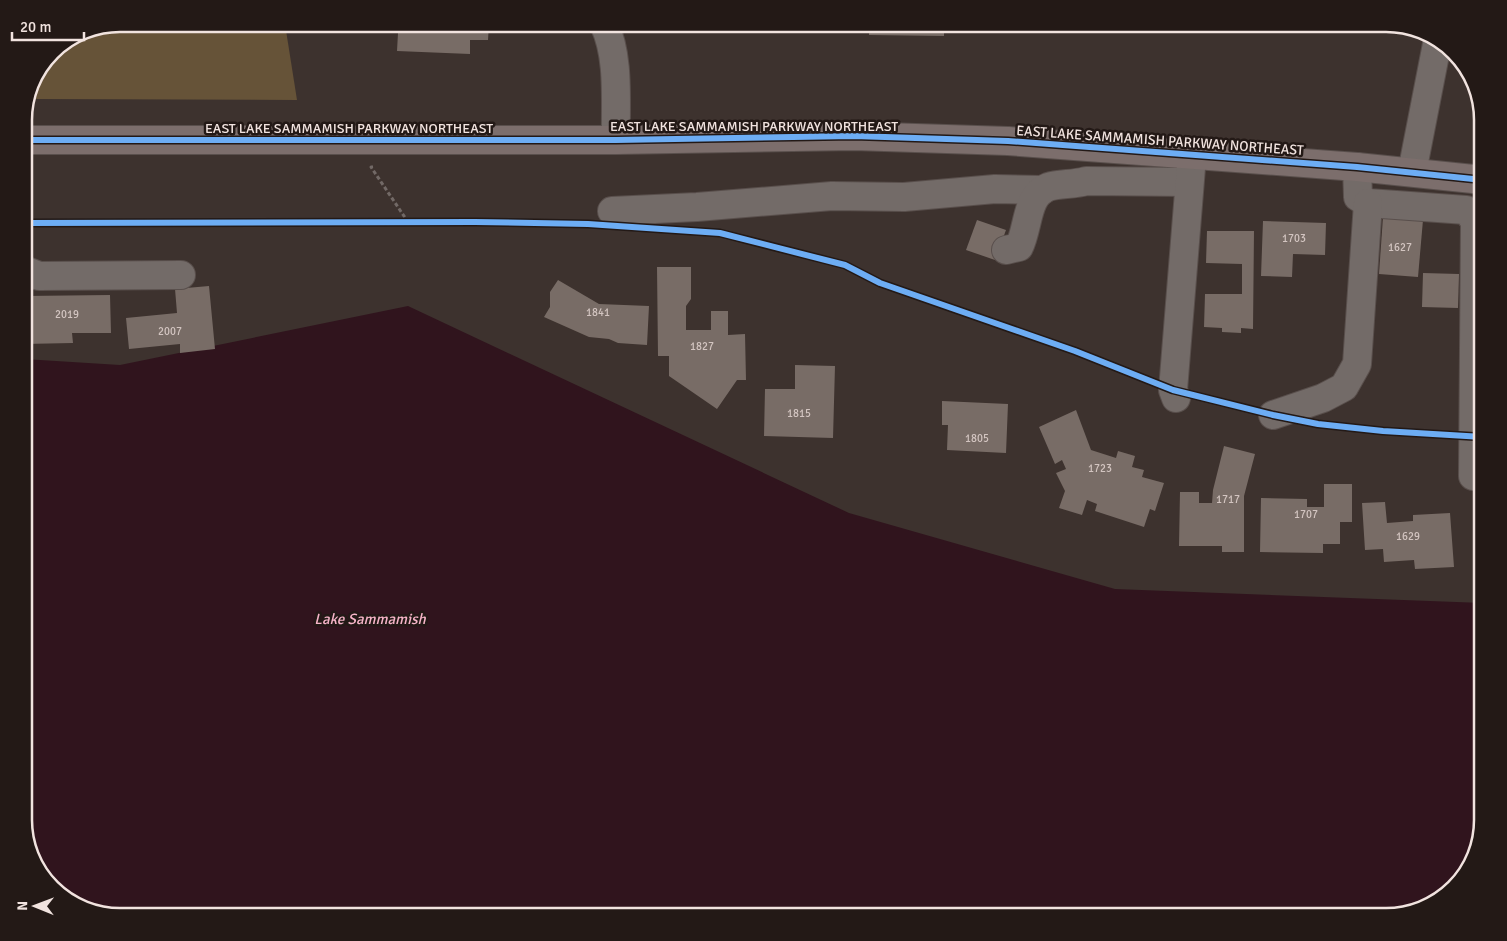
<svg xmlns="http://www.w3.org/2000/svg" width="1507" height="941" viewBox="0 0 1507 941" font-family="Signika,sans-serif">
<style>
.forest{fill:#665338}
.water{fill:#30141d}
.building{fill:#786c66}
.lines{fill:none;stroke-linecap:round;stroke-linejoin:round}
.minor-casing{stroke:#594f4c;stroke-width:30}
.major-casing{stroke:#594f4c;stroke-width:30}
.path{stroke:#726966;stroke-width:3;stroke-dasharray:4 2.5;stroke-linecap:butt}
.minor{stroke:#736b68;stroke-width:28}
.major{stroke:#7c6e6c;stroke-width:28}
.cycleway-casing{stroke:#231916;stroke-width:9}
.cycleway{stroke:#6dadf4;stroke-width:6}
.labels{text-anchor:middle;stroke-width:5;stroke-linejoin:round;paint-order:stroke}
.number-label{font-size:11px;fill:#d3c5c1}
.street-label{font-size:14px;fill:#f1e3df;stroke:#231916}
.water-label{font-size:15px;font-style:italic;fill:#f6b4c8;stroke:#231916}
.rim{fill:none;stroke:#f1e3df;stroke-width:2.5}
</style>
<rect width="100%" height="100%" fill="#3d322e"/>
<!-- forest -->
<polygon class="forest" points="120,24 285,24 297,100 31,99 52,52 83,31"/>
<!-- water -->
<polygon class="water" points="408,306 849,513 1115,589 1483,603 1483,821 1467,874 1435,904 1387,917 120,917 67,901 37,869 24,827 24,359 120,365"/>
<!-- building -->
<g class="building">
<polygon points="391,24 489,24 488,40 470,40 470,54 397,51 398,33 391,32"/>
<polygon points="869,24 944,24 944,36 869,35"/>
<polygon points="1383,217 1423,220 1418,277 1379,274"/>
<polygon points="977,220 1006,230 995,260 966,250"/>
<polygon points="1263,221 1326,223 1325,255 1293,254 1292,277 1261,276"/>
<polygon points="1207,231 1254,231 1253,329 1241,328 1241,333 1222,332 1222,328 1204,327 1205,294 1242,294 1242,264 1206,263"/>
<polygon points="657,267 691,267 691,299 686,306 686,330 711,330 711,311 728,311 728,335 745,334 746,380 737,380 717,409 669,376 669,356 658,356"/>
<polygon points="1423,273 1459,274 1458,308 1422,307"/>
<polygon points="558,280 599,304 649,306 647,345 618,343 609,339 589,337 544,317 550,307 550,292"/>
<polygon points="209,286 215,349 180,353 180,344 129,349 126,318 177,313 175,289"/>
<polygon points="110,295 111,333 72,333 73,343 24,344 24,296"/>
<polygon points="795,365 835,366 833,438 764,436 765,389 795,389"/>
<polygon points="942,401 1008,404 1006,453 947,450 948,425 942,425"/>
<polygon points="1076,410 1091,450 1116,458 1118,451 1135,456 1132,467 1144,470 1142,477 1164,483 1155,511 1150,509 1144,527 1095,511 1097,504 1087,500 1082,515 1059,508 1065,491 1056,473 1066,469 1062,460 1055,464 1039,427"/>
<polygon points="1224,446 1255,454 1244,496 1244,552 1222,552 1222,546 1179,546 1180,492 1199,492 1199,503 1212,503 1213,490"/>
<polygon points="1324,484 1352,484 1352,522 1340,522 1340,544 1323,544 1323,553 1260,552 1261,498 1307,499 1307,507 1324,507"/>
<polygon points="1385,502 1387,523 1413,521 1413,515 1450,513 1454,567 1415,569 1414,560 1384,562 1383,549 1365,550 1362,503"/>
</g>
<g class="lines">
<!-- minor casing -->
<g class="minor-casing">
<g id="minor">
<path d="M604,24C620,58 615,102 616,140"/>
<polyline points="1357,167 1358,197 1368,203 1466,210 1475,221 1473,476"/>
<polyline points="1412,172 1438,39"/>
<polyline points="612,211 697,207 832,196 904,197 995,189 1043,190"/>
<path d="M1006,250L1019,247C1029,227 1026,195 1048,187C1060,183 1073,185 1086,181L1189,182"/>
<polyline points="24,270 39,276 181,275"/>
<polyline points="1176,398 1173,390 1192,155"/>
<polyline points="1273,415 1323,398 1344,387 1357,364 1368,203"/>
</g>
</g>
<!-- major casing -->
<g class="major-casing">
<polyline id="major" points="24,140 616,140 854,136 1008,141 1357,167 1483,180"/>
</g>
<!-- path -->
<polyline class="path" points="373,167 371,167 408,222"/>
<!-- minor -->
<use href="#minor" class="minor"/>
<!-- major -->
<use href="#major" class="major"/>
<!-- cycleway casing -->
<g class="cycleway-casing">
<g id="cycleway">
<polyline points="24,140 616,140 854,136 1008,141 1357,167 1483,180"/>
<polyline points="24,223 475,222 588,224 720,233 845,265 880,283 1075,351 1173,390 1273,415 1318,424 1383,431 1483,437"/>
</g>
</g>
<!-- cycleway -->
<use href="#cycleway" class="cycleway"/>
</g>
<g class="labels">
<!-- number labels -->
<g class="number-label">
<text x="1294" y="242">1703</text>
<text x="1400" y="251">1627</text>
<text x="598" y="316">1841</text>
<text x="67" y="318">2019</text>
<text x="170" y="335">2007</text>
<text x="702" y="350">1827</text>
<text x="799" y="417">1815</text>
<text x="977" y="442">1805</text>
<text x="1100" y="472">1723</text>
<text x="1228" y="503">1717</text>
<text x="1306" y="518">1707</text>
<text x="1408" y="540">1629</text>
</g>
<!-- street labels -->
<g class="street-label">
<text x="754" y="131">EAST LAKE SAMMAMISH PARKWAY NORTHEAST</text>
<text x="349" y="133">EAST LAKE SAMMAMISH PARKWAY NORTHEAST</text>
<text transform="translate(1160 140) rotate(4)" y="5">EAST LAKE SAMMAMISH PARKWAY NORTHEAST</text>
</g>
<!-- water labels -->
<g class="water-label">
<text x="370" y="624">Lake Sammamish</text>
</g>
</g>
<!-- crop -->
<path d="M0 0H1507V941H0ZM120 32H1386A88 88 0 0 1 1474 120V820A88 88 0 0 1 1386 908H120A88 88 0 0 1 32 820V120A88 88 0 0 1 120 32Z" fill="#231916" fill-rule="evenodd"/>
<path class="rim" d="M120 32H1386A88 88 0 0 1 1474 120V820A88 88 0 0 1 1386 908H120A88 88 0 0 1 32 820V120A88 88 0 0 1 120 32Z"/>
<!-- north arrow -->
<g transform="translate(35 906) rotate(271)" stroke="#231916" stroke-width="4" paint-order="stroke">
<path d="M0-4L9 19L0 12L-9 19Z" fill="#f1e3df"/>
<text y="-8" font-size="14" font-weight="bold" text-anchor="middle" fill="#f1e3df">N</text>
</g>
<!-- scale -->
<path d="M12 32v8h72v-8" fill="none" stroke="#f1e3df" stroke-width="2.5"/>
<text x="20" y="32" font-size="15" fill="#f1e3df" stroke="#231916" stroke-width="4" paint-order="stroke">20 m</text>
</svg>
